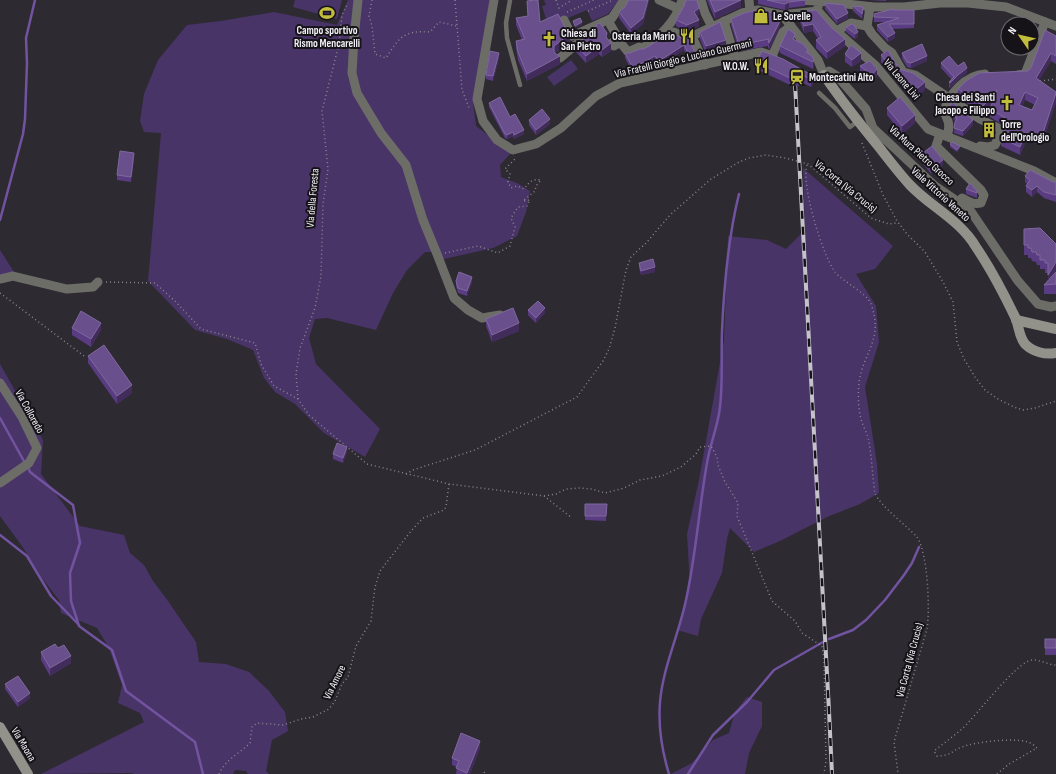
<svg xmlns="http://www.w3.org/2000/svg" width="1056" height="774" viewBox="0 0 1056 774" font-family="'Sofia Sans Condensed',sans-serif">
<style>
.green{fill:#493468}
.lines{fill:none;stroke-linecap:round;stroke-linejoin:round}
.stream{stroke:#7153a0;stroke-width:2.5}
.path{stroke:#88868d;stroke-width:1.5;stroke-dasharray:1 3;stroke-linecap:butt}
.lane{stroke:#6d6d68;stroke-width:4.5}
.street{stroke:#6d6d68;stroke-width:9}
.secondary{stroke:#92928a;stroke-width:10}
.rail-casing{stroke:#c5c3c9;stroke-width:4}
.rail{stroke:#151317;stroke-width:2.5;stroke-dasharray:8;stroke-linecap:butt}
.wall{fill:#593c81;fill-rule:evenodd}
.shaded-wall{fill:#412c5c}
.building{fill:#6a4f8d;stroke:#7f689e;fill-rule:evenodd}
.labels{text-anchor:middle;stroke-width:4;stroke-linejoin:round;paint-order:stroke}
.poi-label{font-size:11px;font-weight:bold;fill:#f2f0f6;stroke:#151317;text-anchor:start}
.street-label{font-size:11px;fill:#f2f0f6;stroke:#151317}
</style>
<rect width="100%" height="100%" fill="#2d2a32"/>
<!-- green -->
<g class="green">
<polygon points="295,0 342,0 337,19 293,7"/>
<polygon points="348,0 490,0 473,102 476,126 511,153 500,165 501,177 517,183 530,191 526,212 517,236 493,248 444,259 433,252 425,252 407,270 393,293 376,330 327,318 315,319 309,338 316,364 380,429 365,457 324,433 295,404 275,392 264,378 253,350 227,339 195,330 148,281 161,133 144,132 140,121 144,94 158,60 187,25 221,21 274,12 337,25"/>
<polygon points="544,0 619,0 608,14 592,21 587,10 568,18 547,22 542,6 546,5"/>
<polygon points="571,60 578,69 554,86 547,77"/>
<polygon points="803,168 893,246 875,269 856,274 876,306 879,342 865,387 877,464 879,493 860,504 827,517 780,541 754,552 730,528 727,539 722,573 701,619 698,636 677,630 690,584 687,534 699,480 724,340 728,236 767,240 786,249 805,230"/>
<polygon points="0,250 14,272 0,282"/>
<polygon points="0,364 43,440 41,474 80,526 124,535 130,553 144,565 153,581 168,601 196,642 199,662 226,664 249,672 269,691 285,712 288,731 272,740 266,771 269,774 248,774 246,771 235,770 233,774 134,774 132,773 41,774 144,722 140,713 118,703 122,685 109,648 97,628 61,613 59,600 42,578 22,546 0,516"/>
<polygon points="747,697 762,702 762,726 749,753 745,774 671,774 692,763 713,740 729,733 735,712"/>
</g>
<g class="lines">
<!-- stream -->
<g class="stream">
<polyline points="0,220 23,134 25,119 27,63 26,38 35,0"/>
<polyline points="0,418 25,463"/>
<polyline points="28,467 30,472 73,505 80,543 70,573 71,601 79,626 112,650 126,691 195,742 203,774"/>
<polyline points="0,535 27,556 51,596 79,625"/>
<polyline points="829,639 853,630 866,620 885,600 904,575 912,563 919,547"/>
<path d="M669,774C662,751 658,727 660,702C663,667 679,634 686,600C696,555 699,508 707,463C710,444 718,426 720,407C723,382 721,356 722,331C724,285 728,238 739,194"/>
<polyline points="688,774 713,735 747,702 774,670 823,642"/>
</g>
<!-- path -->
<g class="path">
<path d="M372,0L369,16L372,26L375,54L386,58C399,38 403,30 430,32L439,22L457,26"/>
<polyline points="455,0 462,90 470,110"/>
<polyline points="556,0 559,8 572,0"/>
<polyline points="588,11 613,0"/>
<polyline points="567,12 594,0"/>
<polyline points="1040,81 1056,79"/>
<polyline points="862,143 883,195 897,221 907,234 925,252 943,282 953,302 957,342 964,359 975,377 985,390 998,399 1014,407 1023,410 1035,408 1056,401"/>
<path d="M807,165C801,185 822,254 835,272C843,282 867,293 871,304C884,340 863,352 859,383C858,394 858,408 861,419C863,427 868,434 869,442C871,454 872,466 873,478C874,483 874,489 875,493C880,506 907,526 917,537C928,554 930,609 927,629L894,742L898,774"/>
<path d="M445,253L478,246L498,253L510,246L515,227L511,218L518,207L527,206L530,200L523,201L535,191L536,186L541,180C532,179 530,181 524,189L517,186L511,188L508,182L510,174L505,169L516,158"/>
<polyline points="106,282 155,283 176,302 201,329 255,343 261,364 274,386 298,399 309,415 367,464 449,484 544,496 572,518"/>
<polyline points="0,293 84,356"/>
<polyline points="298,399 296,374 300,348 315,308 321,276 323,204 328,169 322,111 339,44 342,15 348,3"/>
<polyline points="406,474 413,470 475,450 577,397 603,361 609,349 615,328 626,270 631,257 647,242 670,215 711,179 739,162 749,158 766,155 785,158 808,164 871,218 889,224 896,223 897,221"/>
<polyline points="544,496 556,494 566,489 580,488 592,489 605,493 624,488 640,480 662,476 681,467 696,454 700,447 711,446 717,457 718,465 725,482 738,503 737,516 772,601 795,621 802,633 822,646 824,659 826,761 824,774"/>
<polyline points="484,772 486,774"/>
<path d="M219,774C225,760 240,753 250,743L252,727L257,723L283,725L301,719L313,717L329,709L335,701L342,684L348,677L356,646L371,621L375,587L380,571L411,531L423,518L444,510L446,507L449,484"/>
<path d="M997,774L1009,764L1037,748C1035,747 1034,745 1032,744C1022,736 974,742 962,747C951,751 951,756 937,756L934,751C944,743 954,736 963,728C977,715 1016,662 1032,660C1039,659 1048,665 1056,665"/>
</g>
<!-- lane -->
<g class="lane">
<polyline points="510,0 506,23 507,38 520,85"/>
<polyline points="819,93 835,108 850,127 858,121"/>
</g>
<!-- street -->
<g class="street">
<polyline points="358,0 354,38 352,73 357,93 381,133 406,165 423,220 437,254 454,298 468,310 482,318 500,315"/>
<polyline points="494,0 477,99 483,121 497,140 513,150 536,144 561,128 596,96 620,83 761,52 773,56"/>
<polyline points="659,0 679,9"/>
<polyline points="701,0 705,13 712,27"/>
<polyline points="749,0 750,11"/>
<polyline points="795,0 819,1 818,7"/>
<polyline points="819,1 874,7 904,7 940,3 968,3 1006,7 1056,26"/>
<polyline points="870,7 867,26 872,34 885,48 892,53 903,72 915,75 980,119 1002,130 995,145 988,147 980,146"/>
<polyline points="785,18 790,14 818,11 836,31 876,66 928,129 1034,171 1056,183"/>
<polyline points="564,20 572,36 612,18 624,0"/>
<polyline points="724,21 735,58"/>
<path d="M610,24L618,38L612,43L614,46L620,42L628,52L639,47L643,48C660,36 676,22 682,0"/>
<polyline points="836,31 851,23 867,26"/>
<polyline points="692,36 705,65"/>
<polyline points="658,38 662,39 674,32 683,36 686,39 742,13 758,10 782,15 818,60 824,75"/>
<polyline points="772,56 783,32 791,26"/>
<polyline points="560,58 591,32"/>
<polyline points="824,75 829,71 837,76 866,109 873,128 935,186 970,210 1018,281 1038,304 1051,307 1056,306"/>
<polyline points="1018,75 1025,74 1045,22"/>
<path d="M940,134L936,146L981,190L984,195L981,203C974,205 969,202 962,198"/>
<path d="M947,135C951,126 948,120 944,112C948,94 966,75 985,74"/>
<polyline points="0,279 13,276 67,289 93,287 98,282"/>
<polyline points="0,383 22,417 37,448 29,463 0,483"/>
</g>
<!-- secondary -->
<g class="secondary">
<path d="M824,75C841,100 860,124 879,147C889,160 899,173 910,185C931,207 960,220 976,247C991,269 1004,294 1016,319C1019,327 1019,337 1025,344C1033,352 1045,355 1056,353"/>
<polyline points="1016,320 1056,329"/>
<polyline points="0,727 28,774"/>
</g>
<!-- rail casing -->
<g class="rail-casing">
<polyline id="rail" points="795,83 829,711 832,774"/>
</g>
<!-- rail -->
<use href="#rail" class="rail"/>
</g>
<!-- wall -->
<g class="wall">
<polygon points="629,0 649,0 643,24 631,34 619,18 619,12 625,7"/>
<polygon points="707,0 741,0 741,7 715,19"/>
<polygon points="758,0 805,0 805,6 789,8 785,10 758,4"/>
<polygon points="869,0 886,0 886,1"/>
<polygon points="527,1 540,22 570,42 555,53 560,64 527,81 518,60 516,48 516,41 522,40 516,25 516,18 528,16"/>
<polygon points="825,3 848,18 837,24 825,9"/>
<polygon points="853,6 863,12 862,19 853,11"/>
<polygon points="893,10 914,24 914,28 892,29 895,38 888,42 877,30 877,25 886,22 874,22 874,17"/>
<polygon points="799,12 845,46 827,59 816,48 816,40 818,39 813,31 804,33 799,19"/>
<polygon points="699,14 697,16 699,26 687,32 676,26 676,20"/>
<polygon points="731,19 780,27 769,49 768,48 768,46 739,51 731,25"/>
<polygon points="846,27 858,37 855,39 846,32"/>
<polygon points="700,32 726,47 706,54 700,39"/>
<polygon points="674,34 696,60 690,61 684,50 659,66 655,60 633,73 625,58 625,53 630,53 644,49 665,39"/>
<path d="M1056,36V64L1051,61L1039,80L1056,92V102L1042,145L1026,141L1020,155L1001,146V138L1006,127L990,117V109L992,104L983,114L958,97V89L1028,71ZM1025,100L1035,105L1032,110L1022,106Z"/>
<polygon points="607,38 611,51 602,57 599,54 586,63 576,52 576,45"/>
<polygon points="795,40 808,53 812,56 814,67 813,69 780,53 780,46"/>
<polygon points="902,53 927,61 911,68 907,67 902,58"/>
<polygon points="845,54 861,61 852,67 845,62"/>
<polygon points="881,55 899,69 925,90 912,100 881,62"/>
<polygon points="499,58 493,81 486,79 486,75"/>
<polygon points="756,62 808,73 814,81 811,87 803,83 802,86 790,85 756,69"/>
<polygon points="941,63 958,66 967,73 958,80 950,88 949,87 949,82 952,80 941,68"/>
<polygon points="860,66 877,76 872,82 860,74"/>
<polygon points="489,103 510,117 524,134 514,139 513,136 507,139 505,138 489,107"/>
<polygon points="950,106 973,125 963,136 954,133 955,122 950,111"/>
<polygon points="887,108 915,123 902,134 887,115"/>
<polygon points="529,120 550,124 536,135 529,125"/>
<polygon points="985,130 994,133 993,135 985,132"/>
<polygon points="950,144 960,148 957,152 950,147"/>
<polygon points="920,155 943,165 931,174 920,160"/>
<polygon points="134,158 131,182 117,180 117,175"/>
<polygon points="1025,176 1053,182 1056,182 1056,202 1044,198 1037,192 1032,197 1026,192 1026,186 1027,184 1025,182"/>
<polygon points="966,189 977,191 977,198 966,194"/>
<polygon points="1024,229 1056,272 1056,294 1044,294 1044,285 1048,280 1048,273 1045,273 1045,269 1040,269 1040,265 1037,265 1036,262 1032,261 1031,258 1028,258 1028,255 1024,255"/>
<polygon points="639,263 655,272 641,275 639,268"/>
<polygon points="456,281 472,282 467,296 458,293 456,286"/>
<polygon points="528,310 545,313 536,323 528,315"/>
<polygon points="486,319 519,331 492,342 486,326"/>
<polygon points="72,328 101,330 91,347 72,335"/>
<polygon points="88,356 132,393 117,404 88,363"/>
<polygon points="347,452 343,463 333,459 333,454"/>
<polygon points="585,504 607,504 606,521 585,520"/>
<rect x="1045" y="639" width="11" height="16"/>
<polygon points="58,648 71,663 50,676 41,660 41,652"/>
<polygon points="5,684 30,698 18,707 5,689"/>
<polygon points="480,748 470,774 456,774 457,767 452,765 452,758"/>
</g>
<!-- shaded-wall -->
<g class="shaded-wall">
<polygon points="648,0 649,0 643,24 631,34 631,28"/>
<polygon points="741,0 741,7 715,19 715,12"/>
<polygon points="789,2 789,8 785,10 785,4"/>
<polygon points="699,8 699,14 694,18 694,12"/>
<polygon points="848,13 848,18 837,24 837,19"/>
<polygon points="699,20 699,26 687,32 687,25"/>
<polygon points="780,21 780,27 769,49 769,43"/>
<polygon points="582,22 582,25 575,28 575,26"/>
<polygon points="813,24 813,31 804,33 804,26"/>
<polygon points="858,32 858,37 855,39 855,34"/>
<polygon points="895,33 895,38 888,42 888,37"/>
<polygon points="570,34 570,42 554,54 554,46"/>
<polygon points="845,39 845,46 827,59 827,52"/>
<polygon points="726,40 726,47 706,54 706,46"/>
<polygon points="611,43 611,51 602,57 602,50"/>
<polygon points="684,45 684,50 659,66 659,61"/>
<polygon points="599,46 599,54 586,63 586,56"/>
<polygon points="499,53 499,58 493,81 493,76"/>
<polygon points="861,53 861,61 852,67 852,60"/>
<polygon points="1051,53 1051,61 1036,86 1036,78"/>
<polygon points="696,55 696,60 690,61 690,57"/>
<polygon points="560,56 560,64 527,81 527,74"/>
<polygon points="655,56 655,60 633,73 633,68"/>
<polygon points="927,56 927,61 911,68 911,63"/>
<polygon points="814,60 814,67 813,69 813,62"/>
<polygon points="967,68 967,73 958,80 950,88 950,83 958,75"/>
<polygon points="877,69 877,76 872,82 872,75"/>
<polygon points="814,74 814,81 811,87 811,80"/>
<polygon points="803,75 803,83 802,86 802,79"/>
<polygon points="925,82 925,90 912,100 912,93"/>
<polygon points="997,90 997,99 983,114 983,106"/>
<polygon points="1025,92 1025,100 1019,114 1019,105"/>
<polygon points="1056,93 1056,102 1042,145 1042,136"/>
<polygon points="915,115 915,123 902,134 902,126"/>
<polygon points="550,119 550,124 536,135 536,130"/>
<polygon points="973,120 973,125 963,136 963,131"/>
<polygon points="524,130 524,134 514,139 514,135"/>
<polygon points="513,132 513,136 507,139 507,135"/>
<polygon points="1026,133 1026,141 1020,155 1020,147"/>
<polygon points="960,146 960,148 957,152 957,150"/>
<polygon points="134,153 134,158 131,182 131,177"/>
<polygon points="943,160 943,165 931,174 931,169"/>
<polygon points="1037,186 1037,192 1032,197 1032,190"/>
<polygon points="1056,262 1056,272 1048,285 1048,275"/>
<polygon points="655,267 655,272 641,275 641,271"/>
<polygon points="472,277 472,282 467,296 467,291"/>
<polygon points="545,308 545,313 536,323 536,318"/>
<polygon points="101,323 101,330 91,347 91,339"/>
<polygon points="519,323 519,331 492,342 492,335"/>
<polygon points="132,385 132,393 117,404 117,396"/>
<polygon points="347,447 347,452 343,463 343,458"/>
<polygon points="71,656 71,663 50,676 50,668"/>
<polygon points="30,693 30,698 18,707 18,702"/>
<polygon points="480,741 480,748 470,774 467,774"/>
</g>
<!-- building -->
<g class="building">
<polygon points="534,0 538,0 540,22 558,14 567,31 570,34 554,46 554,52 556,54 560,56 527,74 518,52 516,41 525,39 516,18 528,16 527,1"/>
<polygon points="629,0 648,0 643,18 631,28 619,12 625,7"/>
<polygon points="686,0 697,0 699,8 694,12 699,20 687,25 676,20 684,6"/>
<polygon points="710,0 741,0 715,12"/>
<polygon points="767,0 805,0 789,2 785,4"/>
<polygon points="825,3 844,5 848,13 837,19 825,4"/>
<polygon points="853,6 863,7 862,14"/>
<polygon points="893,9 893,10 914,10 914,24 889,24 895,33 888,37 877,25 899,18 874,17 874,14"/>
<polygon points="758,10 779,14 780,21 769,43 768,42 769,39 739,45 731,19 744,13"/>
<polygon points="816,10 832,28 845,39 827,52 816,40 821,37 813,24 804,26 799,12"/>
<polygon points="580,18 582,22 575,26 573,21"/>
<polygon points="1022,20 1030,23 1030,24 1020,24"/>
<polygon points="720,22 726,40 706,46 700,32"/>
<polygon points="600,23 607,33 606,37 611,43 602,50 599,46 586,56 576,45 595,29 597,24"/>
<polygon points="852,24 854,25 858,32 855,34 846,27"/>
<polygon points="788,29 794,33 795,35 793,39 803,44 808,50 806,52 812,56 814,60 813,62 780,46"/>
<path d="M1045,30L1056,36V56L1051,53L1036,78L1056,92V93L1042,136L1026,133L1020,147L1001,138L1007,124V119L990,109L997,90L983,106L958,89L966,81L979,73L1028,71L1031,68ZM1025,92L1038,98L1032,110L1019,105Z"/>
<polygon points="674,34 685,40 689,39 696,55 690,57 684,45 659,61 655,56 633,68 625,53 630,53 640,49 644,49 659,40 665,39"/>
<polygon points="922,44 927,56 911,63 907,62 902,53"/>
<polygon points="851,45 861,53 852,60 845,54"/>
<polygon points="888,50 899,69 913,73 925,82 912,93 881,55"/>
<polygon points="490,51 499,53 493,76 486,75"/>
<polygon points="762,51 783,59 808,73 814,74 811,80 803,75 802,79 790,78 756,62"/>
<polygon points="949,56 958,66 964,62 967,68 958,75 950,83 949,82 954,77 941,63"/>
<polygon points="870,61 877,69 872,75 860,66"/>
<polygon points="500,97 510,117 515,114 524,130 514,135 513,132 507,135 505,134 489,103"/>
<polygon points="900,97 915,115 902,126 887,108"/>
<polygon points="952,102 973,120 963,131 954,128 955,122 957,119 954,116 950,106"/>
<polygon points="542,109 550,119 536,130 529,120"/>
<polygon points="986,126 994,130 993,133 985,130"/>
<polygon points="952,142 960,146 957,150 950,144"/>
<polygon points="932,146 943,160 931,169 920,155"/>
<polygon points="120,151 134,153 131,177 117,175"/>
<polygon points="1030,170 1053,182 1056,182 1056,195 1044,192 1037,186 1032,190 1026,186 1030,180 1025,176"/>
<polygon points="970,183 977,191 977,193 966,189"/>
<polygon points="1040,228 1056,244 1056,262 1048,275 1048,263 1045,263 1045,260 1040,260 1040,255 1037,255 1036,252 1032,252 1031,248 1028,248 1028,245 1024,245 1024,229"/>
<polygon points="653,259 655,267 641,271 639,263"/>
<polygon points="459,272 472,277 467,291 458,288 456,281"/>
<polygon points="1056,272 1056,284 1044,285"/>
<polygon points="538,301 545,308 536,318 528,310"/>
<polygon points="513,308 519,323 492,335 486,319"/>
<polygon points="81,311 101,323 91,339 72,328"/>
<polygon points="104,345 132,385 117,396 88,356"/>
<polygon points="337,443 347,447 343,458 333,454"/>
<polygon points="585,504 607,504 606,516 585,516"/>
<rect x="1045" y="639" width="11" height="9"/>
<polygon points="55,644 58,648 64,645 71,656 50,668 41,652"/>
<polygon points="18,676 30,693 18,702 5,684"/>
<polygon points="461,733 480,741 467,773 456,768 459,761 452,758"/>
</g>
<!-- icons -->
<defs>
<g id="stadium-bare" transform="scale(1.2)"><path d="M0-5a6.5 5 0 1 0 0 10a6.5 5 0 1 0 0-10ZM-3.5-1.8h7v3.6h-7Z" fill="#c3bd3e" stroke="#151317" stroke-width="2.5" paint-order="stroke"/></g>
<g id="shop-bare" transform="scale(1.2)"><path d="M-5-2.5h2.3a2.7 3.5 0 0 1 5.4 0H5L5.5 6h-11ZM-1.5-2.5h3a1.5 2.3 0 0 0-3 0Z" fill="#c3bd3e" stroke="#151317" stroke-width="2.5" paint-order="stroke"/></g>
<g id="restaurant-bare" transform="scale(1.2)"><path d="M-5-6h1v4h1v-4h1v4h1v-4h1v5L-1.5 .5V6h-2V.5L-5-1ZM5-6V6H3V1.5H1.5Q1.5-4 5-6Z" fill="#c3bd3e" stroke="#151317" stroke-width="2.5" paint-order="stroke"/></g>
<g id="church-bare" transform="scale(1.2)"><path d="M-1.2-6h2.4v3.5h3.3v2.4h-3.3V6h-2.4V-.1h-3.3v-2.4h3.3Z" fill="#c3bd3e" stroke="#151317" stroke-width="2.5" paint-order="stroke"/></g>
<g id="station-bare" transform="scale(1.2)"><path d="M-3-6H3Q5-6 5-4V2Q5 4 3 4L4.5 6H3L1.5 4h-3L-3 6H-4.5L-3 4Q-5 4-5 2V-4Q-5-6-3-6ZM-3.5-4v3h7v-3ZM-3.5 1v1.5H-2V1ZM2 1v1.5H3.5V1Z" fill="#c3bd3e" stroke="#151317" stroke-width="2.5" paint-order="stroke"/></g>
<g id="building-bare" transform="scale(1.2)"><path d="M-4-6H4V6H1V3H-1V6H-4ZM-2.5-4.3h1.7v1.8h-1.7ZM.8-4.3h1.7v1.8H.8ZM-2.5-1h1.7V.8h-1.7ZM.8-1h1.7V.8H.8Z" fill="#c3bd3e" stroke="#151317" stroke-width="2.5" paint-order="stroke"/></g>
</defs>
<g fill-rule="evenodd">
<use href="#stadium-bare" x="327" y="13"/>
<use href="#shop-bare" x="761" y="16"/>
<use href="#restaurant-bare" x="687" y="36"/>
<use href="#church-bare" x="549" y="39"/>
<use href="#restaurant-bare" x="761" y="66"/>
<use href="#station-bare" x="797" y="77"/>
<use href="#church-bare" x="1007" y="103"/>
<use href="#building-bare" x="989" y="130"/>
</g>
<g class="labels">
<!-- poi labels -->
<g class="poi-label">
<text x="773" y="20">Le Sorelle</text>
<text x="327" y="34" text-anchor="middle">Campo sportivo<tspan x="327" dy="13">Rismo Mencarelli</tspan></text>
<text x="561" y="37">Chiesa di<tspan x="561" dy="13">San Pietro</tspan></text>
<text x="675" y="40" text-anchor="end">Osteria da Mario</text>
<text x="749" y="70" text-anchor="end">W.O.W.</text>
<text x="809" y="81">Montecatini Alto</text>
<text x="995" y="101" text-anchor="end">Chesa dei Santi<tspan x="995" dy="13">Jacopo e Filippo</tspan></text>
<text x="1001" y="128">Torre<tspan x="1001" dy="13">dell'Orologio</tspan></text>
</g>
<!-- street labels -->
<g class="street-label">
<text transform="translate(683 58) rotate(-13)" y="4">Via Fratelli Giorgio e Luciano Guermani</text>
<text transform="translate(902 79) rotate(50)" y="4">Via Leone Livi</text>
<text transform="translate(922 155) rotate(42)" y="4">Via Mura Pietro Grocco</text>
<text transform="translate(846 186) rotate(39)" y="4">Via Corta (Via Crucis)</text>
<text transform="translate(941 194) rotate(42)" y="4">Viale Vittorio Veneto</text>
<text transform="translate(312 198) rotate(-85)" y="4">Via della Foresta</text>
<text transform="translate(30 411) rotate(61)" y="4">Via Colloredo</text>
<text transform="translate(909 660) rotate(-75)" y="4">Via Corta (Via Crucis)</text>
<text transform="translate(334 682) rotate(-64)" y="4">Via Amore</text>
<text transform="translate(24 744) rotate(59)" y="4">Via Maona</text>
</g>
</g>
<!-- north arrow -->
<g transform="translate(1020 36) rotate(304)"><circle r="19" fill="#151317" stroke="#6d6b70"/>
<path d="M0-3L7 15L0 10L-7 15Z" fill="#c3bd3e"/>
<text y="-6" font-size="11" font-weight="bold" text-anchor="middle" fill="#f2f0f6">N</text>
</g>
</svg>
